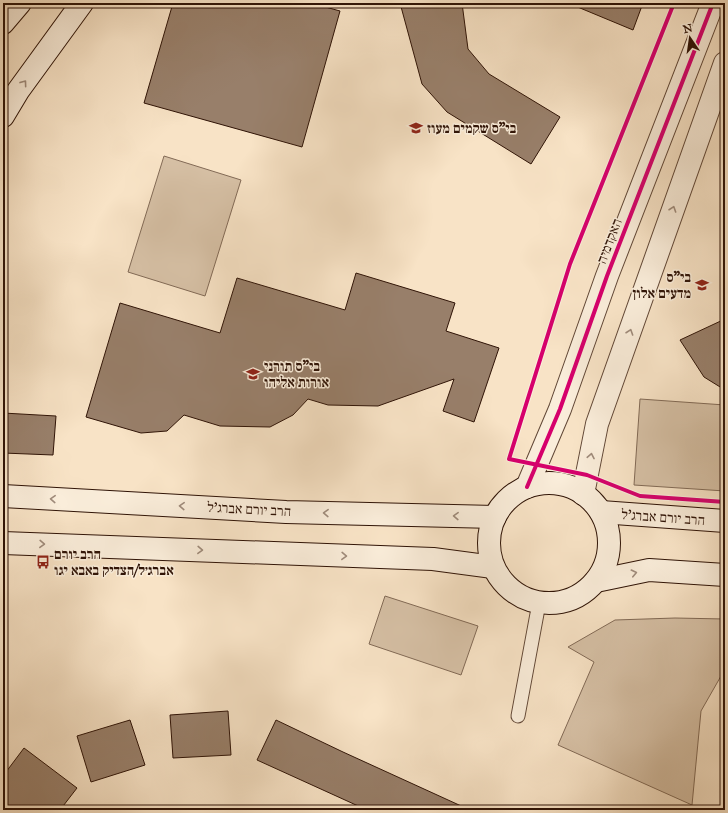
<svg xmlns="http://www.w3.org/2000/svg" width="728" height="813" viewBox="0 0 728 813" font-family="'IM FELL Great Primer','Frank Ruhl Libre',serif">
<style>
.green{fill:#d6c0a5;stroke:#826a56}
.building{fill:#987f6a;stroke:#2f1306}
.lines{fill:none;stroke-linecap:round;stroke-linejoin:round}
.lane-casing{stroke:#614736;stroke-width:15}
.street-casing{stroke:#614736;stroke-width:24}
.secondary-casing{stroke:#2f1306;stroke-width:24}
.lane{stroke:#faedda;stroke-width:13}
.street{stroke:#faedda;stroke-width:22}
.secondary{stroke:#faedda;stroke-width:22}
.cycleway-casing{stroke:#faedda;stroke-width:6}
.cycleway{stroke:#d6006c;stroke-width:4}
.oneway{stroke:#9f8b7b}
.labels{text-anchor:middle;stroke-width:3;stroke-linejoin:round;paint-order:stroke}
.poi-label{font-size:14px;font-weight:bold;fill:#2f1306;stroke:#faedda;text-anchor:start}
.street-label{font-size:14px;fill:#2f1306;stroke:#faedda}
</style>
<rect width="100%" height="100%" fill="#f8e3c6"/>
<filter id="stains"><feTurbulence type="fractalNoise" baseFrequency=".005" numOctaves="4"/><feColorMatrix values="0 0 0 0 .2 0 0 0 0 .09 0 0 0 0 .02 0 0 0 .5 -.17"/></filter>
<radialGradient id="worn" r=".72"><stop offset=".6" stop-color="#630" stop-opacity="0"/><stop offset="1" stop-color="#630" stop-opacity=".3"/></radialGradient>
<!-- green -->
<g class="green">
<polygon points="164,156 241,180 205,296 128,272"/>
<polygon points="640,399 725,405 725,491 634,485"/>
<polygon points="385,596 478,626 461,675 369,644"/>
<polygon points="675,618 725,619 725,669 701,711 692,805 558,745 594,662 568,647 615,620"/>
</g>
<!-- building -->
<g class="building">
<polygon points="173,3 311,3 340,11 302,147 144,103"/>
<polygon points="400,3 462,3 468,49 489,74 560,117 531,164 447,112 422,84"/>
<polygon points="568,3 643,3 633,30"/>
<polygon points="356,273 455,303 446,331 499,348 474,422 443,411 454,379 378,406 328,405 308,399 293,415 270,427 220,426 184,415 167,431 141,433 86,417 120,303 220,333 237,278 345,310"/>
<polygon points="725,319 725,390 704,377 680,340"/>
<polygon points="3,413 56,416 53,455 3,453"/>
<polygon points="228,711 231,755 173,758 170,715"/>
<polygon points="130,720 145,765 91,782 77,736"/>
<polygon points="276,720 343,752 470,810 367,810 257,760"/>
<polygon points="24,748 77,788 60,810 3,810 3,776"/>
</g>
<g class="lines">
<!-- lane casing -->
<g class="lane-casing">
<polyline id="lane" points="518,716 539,603"/>
</g>
<!-- street casing -->
<g class="street-casing">
<g id="street">
<polyline points="527,487 560,409 607,276 713,3"/>
<polyline points="583,494 597,424 725,63"/>
</g>
</g>
<!-- secondary casing -->
<g class="secondary-casing">
<g id="secondary">
<polyline points="3,23 20,3"/>
<polyline points="3,116 18,91 82,3"/>
<circle cx="549" cy="543" r="60"/>
<polyline points="3,496 286,512 495,517"/>
<polyline points="601,512 725,521"/>
<polyline points="3,543 433,559 493,567"/>
<polyline points="596,581 649,570 725,575"/>
</g>
</g>
<!-- lane -->
<use href="#lane" class="lane"/>
<!-- street -->
<use href="#street" class="street"/>
<!-- secondary -->
<use href="#secondary" class="secondary"/>
<!-- cycleway casing -->
<g class="cycleway-casing">
<g id="cycleway">
<polyline points="674,3 570,264 509,459 587,475 640,496 725,502"/>
<polyline points="527,487 560,409 607,276 713,3"/>
</g>
</g>
<!-- cycleway -->
<use href="#cycleway" class="cycleway"/>
</g>
<!-- one-way arrows -->
<defs><path id="oneway-chevron" d="M-2-3.5L2.5 0L-2 3.5" fill="none" stroke-width="1.6" stroke-linecap="round" stroke-linejoin="round"/></defs>
<g class="oneway">
<use href="#oneway-chevron" transform="translate(24 83) rotate(-54)"/>
<use href="#oneway-chevron" transform="translate(673 209) rotate(-71)"/>
<use href="#oneway-chevron" transform="translate(630 332) rotate(-71)"/>
<use href="#oneway-chevron" transform="translate(591 456) rotate(-79)"/>
<use href="#oneway-chevron" transform="translate(53 499) rotate(-177)"/>
<use href="#oneway-chevron" transform="translate(182 506) rotate(-177)"/>
<use href="#oneway-chevron" transform="translate(326 513) rotate(-178)"/>
<use href="#oneway-chevron" transform="translate(456 516) rotate(-178)"/>
<use href="#oneway-chevron" transform="translate(42 544) rotate(2)"/>
<use href="#oneway-chevron" transform="translate(200 550) rotate(2)"/>
<use href="#oneway-chevron" transform="translate(344 556) rotate(2)"/>
<use href="#oneway-chevron" transform="translate(634 573) rotate(-13)"/>
</g>
<!-- icons -->
<defs>
<g id="school-bare" transform="scale(1.08)"><path d="M0-5L7-2L0 1L-7-2ZM-4 1L0 2.5L4 1V4Q0 6-4 4Z" fill="#8f2418" stroke="#faedda" stroke-width="2.5" paint-order="stroke"/></g>
<g id="bus-bare" transform="scale(1.08)"><path d="M-5-6H5V4H4V6H2V4H-2V6H-4V4H-5ZM-3.5-4V0h7V-4ZM-3.5 1.2v1.5H-2V1.2ZM2 1.2v1.5H3.5V1.2Z" fill="#8f2418" stroke="#faedda" stroke-width="2.5" paint-order="stroke"/></g>
</defs>
<g fill-rule="evenodd">
<use href="#school-bare" x="416" y="128"/>
<use href="#school-bare" x="702" y="285"/>
<use href="#school-bare" x="253" y="374"/>
<use href="#bus-bare" x="43" y="562"/>
</g>
<g class="labels">
<!-- poi labels -->
<g class="poi-label">
<text x="427" y="133">בי"ס שקמים מעוז</text>
<text x="691" y="282" text-anchor="end">בי"ס<tspan x="691" dy="16">מדעים אלון</tspan></text>
<text x="264" y="371">בי"ס תורני<tspan x="264" dy="16">אורות אליהו</tspan></text>
<text x="54" y="559">הרב יורם<tspan x="54" dy="16">אברג׳ל/הצדיק באבא יגו</tspan></text>
</g>
<!-- street labels -->
<g class="street-label">
<text transform="translate(609 241) rotate(-69)" y="5">האקדמיה</text>
<text transform="translate(249 509) rotate(3)" y="5">הרב יורם אברג'ל</text>
<text transform="translate(663 517) rotate(4)" y="5">הרב יורם אברג'ל</text>
</g>
</g>
<!-- margin -->
<rect width="728" height="813" fill="none" stroke="#f8e3c6" stroke-width="16"/>
<rect x="4" y="4" width="720" height="805" fill="none" stroke="#2f1306" stroke-width="2"/>
<rect x="8" y="8" width="712" height="797" fill="none" stroke="#2f1306"/>
<!-- north arrow -->
<g transform="translate(690 38) rotate(347)" stroke="#faedda" stroke-width="3" paint-order="stroke">
<path d="M0-3L7 15L0 10L-7 15Z" fill="#2f1306"/>
<text y="-6" font-size="11" font-weight="bold" text-anchor="middle" fill="#2f1306">N</text>
</g>
<rect width="100%" height="100%" filter="url(#stains)"/>
<rect width="100%" height="100%" fill="url(#worn)"/>
</svg>
